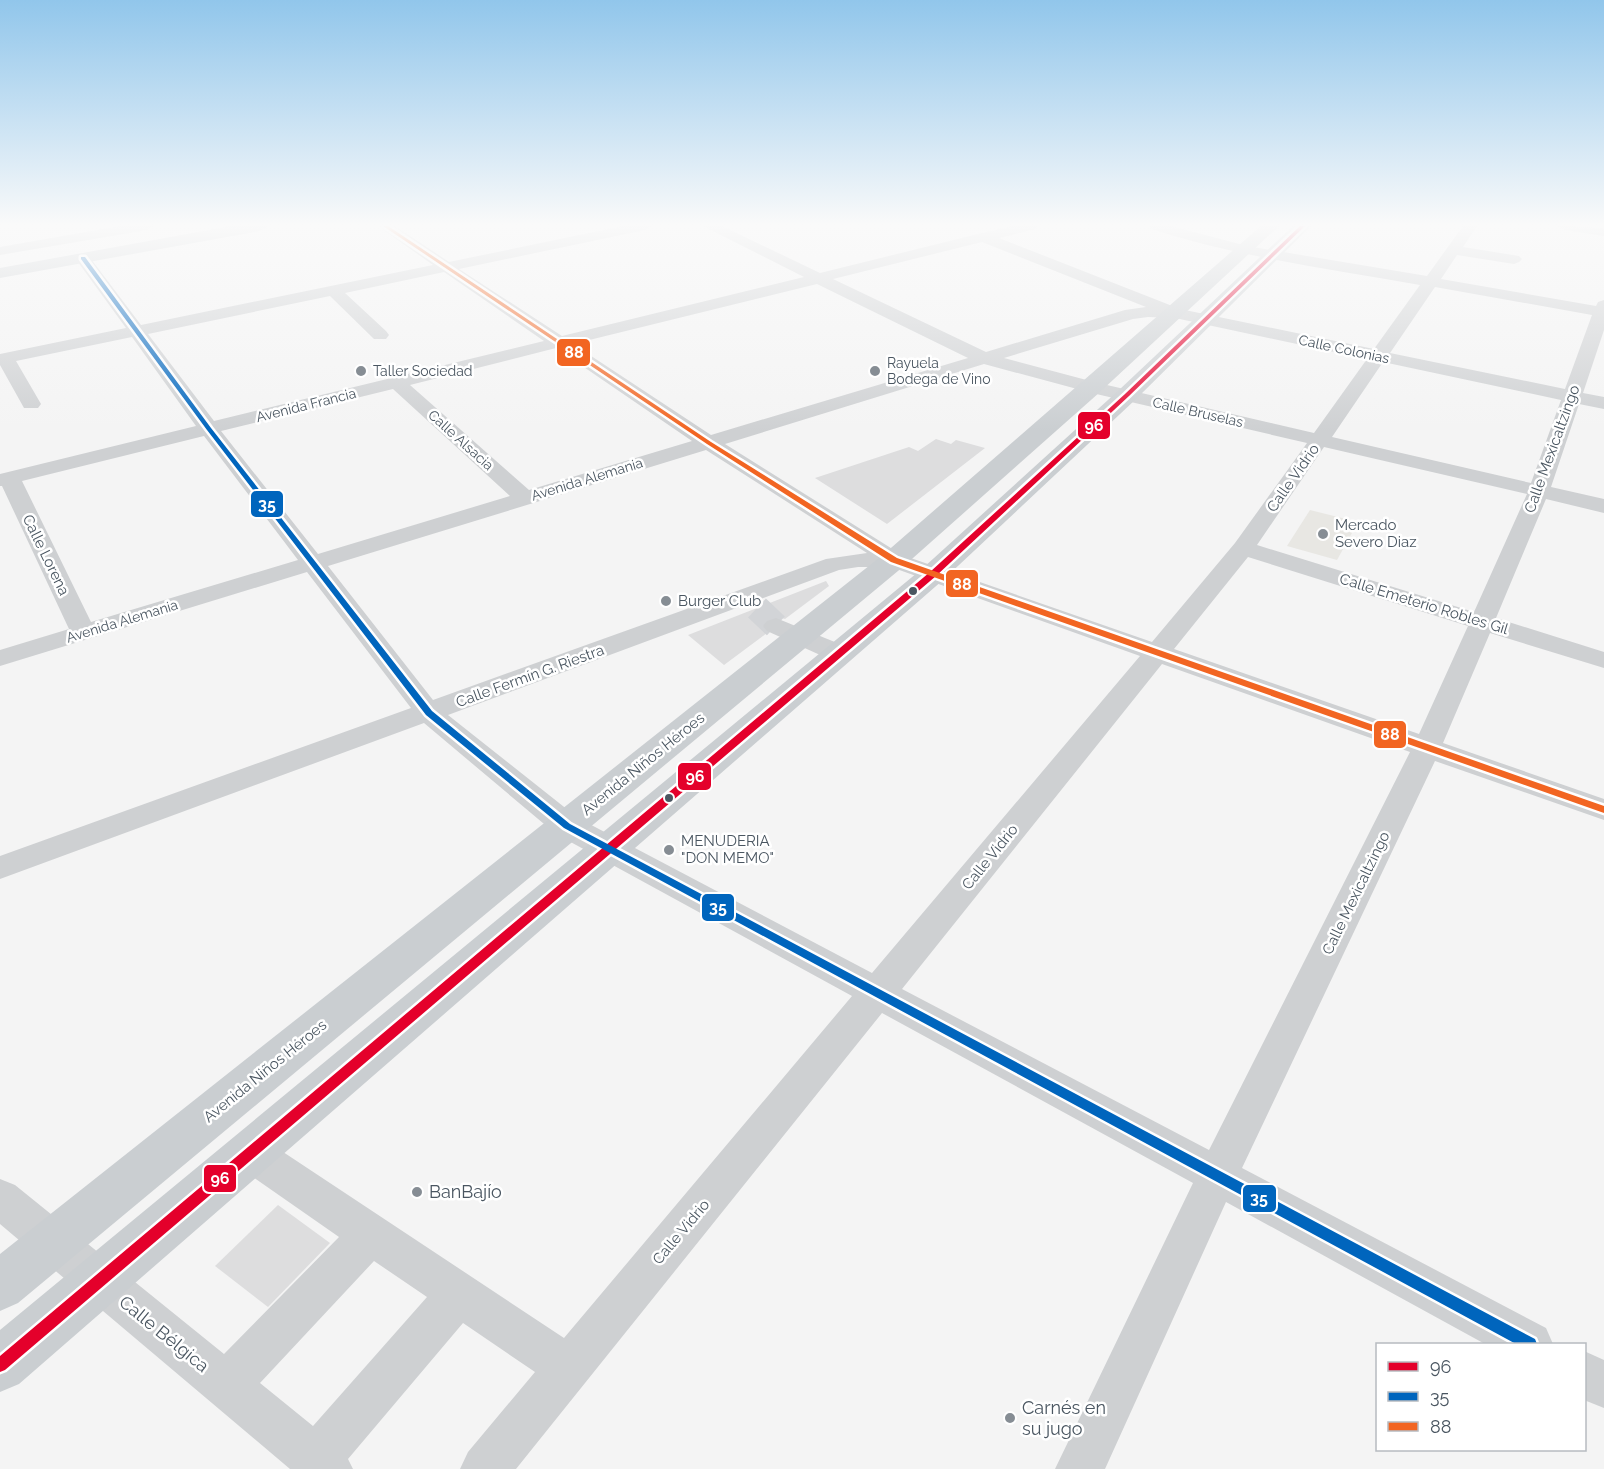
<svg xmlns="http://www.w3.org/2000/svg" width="1604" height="1469" viewBox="0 0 1604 1469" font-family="Raleway,sans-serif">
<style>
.commercial{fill:#e8e7e3}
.building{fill:#ddddde}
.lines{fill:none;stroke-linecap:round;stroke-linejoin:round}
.minor-tunnel{stroke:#d2d4d7;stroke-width:26;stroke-dasharray:26 14;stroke-linecap:butt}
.minor{fill:#ced0d2;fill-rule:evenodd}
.major{fill:#caced1;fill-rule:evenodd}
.bus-1-casing{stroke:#fff;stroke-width:5}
.bus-2-casing{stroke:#fff;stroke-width:5}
.bus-3-casing{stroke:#fff;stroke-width:5}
.bus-1{fill:#e4002b;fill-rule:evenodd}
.bus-2{fill:#0065bd;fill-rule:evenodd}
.bus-3{fill:#f26522;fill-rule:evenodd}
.poi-dot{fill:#868d94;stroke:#fff;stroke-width:2}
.bus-dot{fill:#4a5661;stroke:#fff;stroke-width:2}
.labels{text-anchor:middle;stroke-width:5;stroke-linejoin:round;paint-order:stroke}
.far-street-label{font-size:14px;fill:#4a5661;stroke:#fff}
.far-poi-label{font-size:14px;fill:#4a5661;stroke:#fff;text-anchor:start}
.street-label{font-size:15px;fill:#4a5661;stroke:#fff}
.poi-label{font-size:15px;fill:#4a5661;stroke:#fff;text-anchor:start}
.near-poi-label{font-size:18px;fill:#4a5661;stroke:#fff;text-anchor:start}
.near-street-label{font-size:18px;fill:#4a5661;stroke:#fff}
.line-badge{stroke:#fff;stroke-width:2}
.badge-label{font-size:16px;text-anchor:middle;font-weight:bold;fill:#fff}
</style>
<rect width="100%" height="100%" fill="#f4f4f4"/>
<!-- commercial -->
<polygon class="commercial" points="1310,510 1358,522 1337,560 1287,546"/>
<!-- building -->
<g class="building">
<polygon points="936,439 951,444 956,440 985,448 887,524 815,478 909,447 918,451"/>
<polygon points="826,581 829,586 785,619 775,616 765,620 761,626 767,633 724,665 688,635"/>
<polygon points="278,1205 330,1243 268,1307 215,1266"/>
</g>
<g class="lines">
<!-- minor-tunnel -->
<polyline class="minor-tunnel" points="757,608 776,626"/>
<!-- minor -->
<g class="minor">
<polygon points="120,226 154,226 147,230 0,255 0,247"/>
<path d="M378,226H395L449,262L623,226H652L645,230L459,269L562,336L804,277L703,226H722L820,273L982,233L1013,226H1038L1036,229L999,238L1180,309L1374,349L1420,285C1330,269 1238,257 1151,229L1149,226H1171L1247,246L1427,276L1463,226H1477L1463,247L1519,256L1522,259L1519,262L1514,264L1457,255L1441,279L1596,306L1598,302L1604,300V330L1583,393L1604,397V409L1579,404L1551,487L1604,499V513L1546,499L1496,618L1604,652V668L1490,633L1443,743L1604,799V820L1435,761L1242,1168L1546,1328L1553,1344H1485L1226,1202L1105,1469H1055L1193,1183L882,1013L516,1469H460L468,1452L535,1372L463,1323L348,1459L353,1469H290L0,1224V1179L15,1185L224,1354L339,1237L237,1166L231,1153L237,1140L251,1135L265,1140L564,1338L852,996L556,834L424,723L0,879V856L411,708L307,572L0,666V650L69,629L2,486H0V474L196,426L132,337L16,361L41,404L38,408H24L0,365V354L126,328L75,258L78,255H88L141,325L433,265ZM982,242L1146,307L1125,310L986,352L833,279ZM444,272L544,341L214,421L148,334L330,296L374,339H386L389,335L386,331L345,293ZM817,284L968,358L711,435L573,344ZM1435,287L1592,315L1565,389L1390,353ZM1148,317L1175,318L1367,359L1314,433L1094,382L1004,358L1133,319ZM556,348L692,441L529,490L410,385ZM1383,362L1561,400L1531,483L1332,437ZM984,364L1092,393L1307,443L1235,543L1152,642L902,555L725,444ZM393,389L510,496L318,554L221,431ZM204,436L298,560L91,622L22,481ZM1324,447L1527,494L1474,612L1257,545ZM706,450L867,553L826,559L433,700L328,566ZM1248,557L1468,626L1419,734L1174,649ZM858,567H891L1140,656L872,973L578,818L448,715L839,570ZM1162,664L1410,752L1209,1150L902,989ZM374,1261L427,1297L313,1426L260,1383Z"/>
<polygon points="1558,226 1604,228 1604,236 1565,230"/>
<polygon points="776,618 847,647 851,653 847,659 838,661 829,659 767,631 763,626 767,621"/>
<polygon points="1584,1351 1604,1360 1604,1408 1584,1400"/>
</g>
<!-- major -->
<g class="major">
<polygon points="231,226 268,226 260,231 0,278 0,268"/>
<polygon points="1261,226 1279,226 1100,392 904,566 18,1303 0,1311 0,1254 884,554"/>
<polygon points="1293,226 1311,226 1135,400 943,580 19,1384 0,1392 0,1330 923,568 1119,390"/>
</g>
<!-- bus-1 casing -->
<g class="bus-1-casing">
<polygon id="bus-1" points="1300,226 1305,226 1129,396 936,576 5,1370 0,1372 0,1356 930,572 1125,394"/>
</g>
<!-- bus-2 casing -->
<g class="bus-2-casing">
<polygon id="bus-2" points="81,257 85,257 211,428 432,711 570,824 1535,1339 1537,1344 1516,1344 564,828 426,715 207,430 81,259"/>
</g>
<!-- bus-3 casing -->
<g class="bus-3-casing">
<polygon id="bus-3" points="383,226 388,226 711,442 897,558 1604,806 1604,813 891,562 707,444"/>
</g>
<!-- bus-1 -->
<use href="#bus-1" class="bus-1"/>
<!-- bus-2 -->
<use href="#bus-2" class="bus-2"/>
<!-- bus-3 -->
<use href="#bus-3" class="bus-3"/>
</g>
<!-- sky -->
<linearGradient id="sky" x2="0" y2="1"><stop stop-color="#91c6eb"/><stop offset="0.52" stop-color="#fafafa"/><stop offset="1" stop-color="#fafafa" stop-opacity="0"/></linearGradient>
<rect width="1604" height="432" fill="url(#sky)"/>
<!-- markers -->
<g class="poi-dot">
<circle cx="361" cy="371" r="6"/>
<circle cx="875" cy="371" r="6"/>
<circle cx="1323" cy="534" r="6"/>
<circle cx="666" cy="601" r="6"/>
<circle cx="669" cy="850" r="6"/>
<circle cx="417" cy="1192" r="6"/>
<circle cx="1010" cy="1418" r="6"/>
</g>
<g class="bus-dot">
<circle cx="913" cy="591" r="5"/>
<circle cx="669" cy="798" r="5"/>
</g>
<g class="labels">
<!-- far-street labels -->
<g class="far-street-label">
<text transform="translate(1344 349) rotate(12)" y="5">Calle Colonias</text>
<text transform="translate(306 405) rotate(-14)" y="5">Avenida Francia</text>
<text transform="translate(1198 412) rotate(13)" y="5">Calle Bruselas</text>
<text transform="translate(461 440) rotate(42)" y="5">Calle Alsacia</text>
<text transform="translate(587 479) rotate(-17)" y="5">Avenida Alemania</text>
<text transform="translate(122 621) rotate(-17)" y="5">Avenida Alemania</text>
</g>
<!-- far-poi labels -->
<g class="far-poi-label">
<text x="887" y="368">Rayuela<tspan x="887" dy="16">Bodega de Vino</tspan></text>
<text x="373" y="376">Taller Sociedad</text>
</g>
<!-- street labels -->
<g class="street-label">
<text transform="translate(1552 449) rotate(-70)" y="5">Calle Mexicaltzingo</text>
<text transform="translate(1293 478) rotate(-55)" y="5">Calle Vidrio</text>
<text transform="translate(46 555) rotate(64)" y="5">Calle Lorena</text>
<text transform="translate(1424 604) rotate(17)" y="5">Calle Emeterio Robles Gil</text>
<text transform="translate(530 676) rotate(-20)" y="5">Calle Fermín G. Riestra</text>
<text transform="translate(643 764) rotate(-39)" y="5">Avenida Niños Héroes</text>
<text transform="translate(990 857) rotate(-51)" y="5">Calle Vidrio</text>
<text transform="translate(1356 893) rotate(-64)" y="5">Calle Mexicaltzingo</text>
<text transform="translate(265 1071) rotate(-39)" y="5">Avenida Niños Héroes</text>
<text transform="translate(681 1232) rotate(-50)" y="5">Calle Vidrio</text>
</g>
<!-- poi labels -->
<g class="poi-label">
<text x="1335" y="530">Mercado<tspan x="1335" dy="17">Severo Diaz</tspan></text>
<text x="678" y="606">Burger Club</text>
<text x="681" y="846">MENUDERIA<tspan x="681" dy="17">"DON MEMO"</tspan></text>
</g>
<!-- near-poi labels -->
<g class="near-poi-label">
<text x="429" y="1198">BanBajío</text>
<text x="1022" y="1414">Carnés en<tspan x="1022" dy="21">su jugo</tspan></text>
</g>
<!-- near-street labels -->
<g class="near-street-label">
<text transform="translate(164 1334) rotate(39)" y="6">Calle Bélgica</text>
</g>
</g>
<g class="line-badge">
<rect x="556" y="338" width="35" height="29" rx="6" fill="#f26522"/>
<rect x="1077" y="411" width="34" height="29" rx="6" fill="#e4002b"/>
<rect x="250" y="490" width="34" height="28" rx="6" fill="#0065bd"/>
<rect x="945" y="569" width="34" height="29" rx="6" fill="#f26522"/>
<rect x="1373" y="720" width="34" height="29" rx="6" fill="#f26522"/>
<rect x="677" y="762" width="35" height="29" rx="6" fill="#e4002b"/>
<rect x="701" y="893" width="34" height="29" rx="6" fill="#0065bd"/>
<rect x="203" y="1164" width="34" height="29" rx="6" fill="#e4002b"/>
<rect x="1242" y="1184" width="35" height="29" rx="6" fill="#0065bd"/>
</g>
<g class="badge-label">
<text x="574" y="358">88</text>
<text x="1094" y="431">96</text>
<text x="267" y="510">35</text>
<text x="962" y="590">88</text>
<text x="1390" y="740">88</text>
<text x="695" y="782">96</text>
<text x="718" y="913">35</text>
<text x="220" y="1184">96</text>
<text x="1259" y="1204">35</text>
</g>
<!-- legend -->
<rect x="1376" y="1343" width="210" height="108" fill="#ffffff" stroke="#b7bbc0" stroke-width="1.5"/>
<rect x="1388" y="1362" width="30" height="9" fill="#e4002b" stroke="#b7bbc0" stroke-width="1.5"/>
<text x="1430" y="1373" font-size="18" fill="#4a5661">96</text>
<rect x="1388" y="1392" width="30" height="9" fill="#0065bd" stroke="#b7bbc0" stroke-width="1.5"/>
<text x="1430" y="1403" font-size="18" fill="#4a5661">35</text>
<rect x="1388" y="1422" width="30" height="9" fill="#f26522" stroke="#b7bbc0" stroke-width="1.5"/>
<text x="1430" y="1433" font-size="18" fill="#4a5661">88</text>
</svg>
